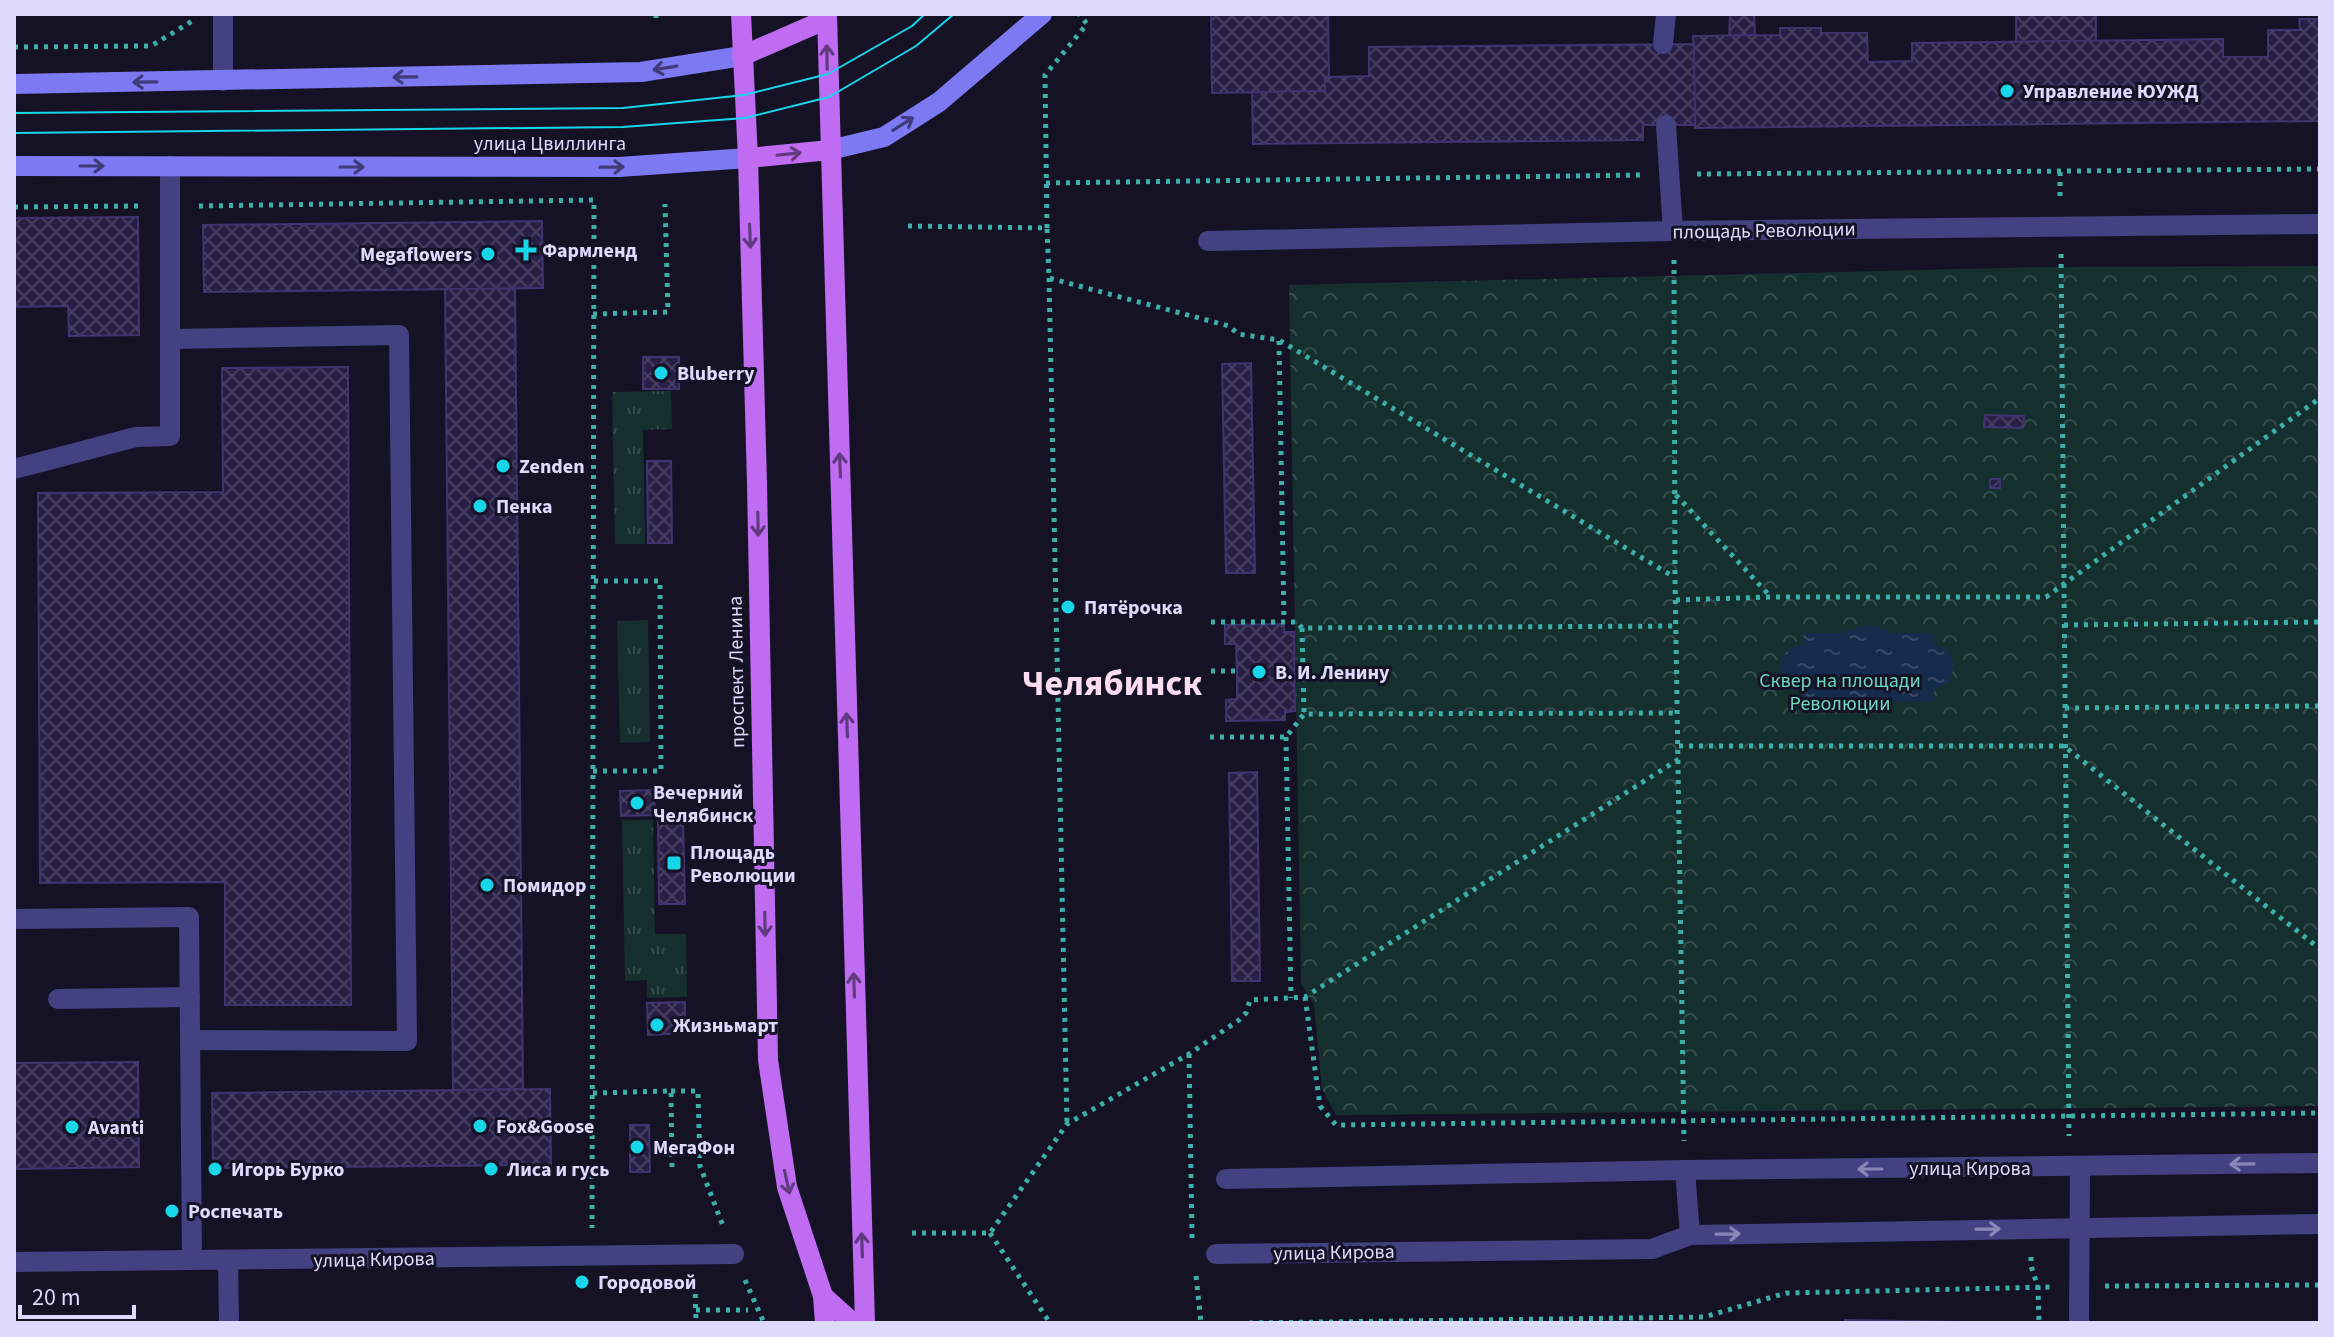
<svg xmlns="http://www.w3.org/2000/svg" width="2334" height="1337" viewBox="0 0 2334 1337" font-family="'Source Sans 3',sans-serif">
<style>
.grass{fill:url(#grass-tufts)}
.park{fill:url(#park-crowns)}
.water{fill:url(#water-ripples)}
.building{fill:url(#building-cross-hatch);stroke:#3f346f;stroke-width:2}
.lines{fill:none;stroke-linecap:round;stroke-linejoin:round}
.path{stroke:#3bafa8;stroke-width:5;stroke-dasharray:4 6;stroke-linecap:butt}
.lane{stroke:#434181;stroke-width:20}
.street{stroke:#434181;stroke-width:20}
.secondary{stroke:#7c79f3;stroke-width:20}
.primary{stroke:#bf6bf2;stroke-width:20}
.tram{stroke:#17d6ea;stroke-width:2}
.oneway{stroke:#613a82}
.oneway2{stroke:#3e3b78}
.oneway3{stroke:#8986b8}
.poi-dot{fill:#17d6ea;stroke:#151226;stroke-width:3}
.labels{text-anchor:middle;stroke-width:6;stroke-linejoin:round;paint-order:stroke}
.poi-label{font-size:20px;font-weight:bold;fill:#dedafc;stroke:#151226;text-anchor:start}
.street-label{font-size:20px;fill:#dedafc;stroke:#151226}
.park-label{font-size:20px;fill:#6cd6bb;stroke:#151226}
.town-label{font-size:36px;font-weight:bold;fill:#fcdcf0;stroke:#151226}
</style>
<defs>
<pattern id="grass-tufts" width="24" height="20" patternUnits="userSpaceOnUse" patternTransform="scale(2)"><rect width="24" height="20" fill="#152f2e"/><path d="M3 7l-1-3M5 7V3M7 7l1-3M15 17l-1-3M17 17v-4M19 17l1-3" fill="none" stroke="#374d4d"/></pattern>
<pattern id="park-crowns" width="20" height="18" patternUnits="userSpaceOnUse" patternTransform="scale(2)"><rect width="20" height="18" fill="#152f2e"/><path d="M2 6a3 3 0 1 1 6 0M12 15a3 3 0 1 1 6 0" fill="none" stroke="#374d4d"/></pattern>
<pattern id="water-ripples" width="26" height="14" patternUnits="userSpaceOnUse" patternTransform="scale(2)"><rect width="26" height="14" fill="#152b4c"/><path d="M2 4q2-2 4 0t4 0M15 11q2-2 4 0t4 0" fill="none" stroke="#374967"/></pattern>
<pattern id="building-cross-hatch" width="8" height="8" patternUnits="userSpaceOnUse" patternTransform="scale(2)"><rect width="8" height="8" fill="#271f45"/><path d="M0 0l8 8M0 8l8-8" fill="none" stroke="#463f61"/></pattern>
</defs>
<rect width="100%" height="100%" fill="#151226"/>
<!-- grass -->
<g class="grass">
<polygon points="671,391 672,429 643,430 645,544 615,544 612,392"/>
<polygon points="648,620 650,742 620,743 617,621"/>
<polygon points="622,820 653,820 655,934 686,934 687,997 647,998 647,980 625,981"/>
</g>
<!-- park -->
<polygon class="park" points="2320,266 2320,1106 1336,1115 1322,1089 1314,1005 1301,983 1289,285 2047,267"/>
<!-- water -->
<path class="water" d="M1865,625L1879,627L1891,633H1933V643L1949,651L1954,665L1949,682L1934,690V702H1890L1877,708L1864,709L1843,702H1803V691C1773,686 1773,648 1803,644V633H1843Z"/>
<!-- building -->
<g class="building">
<polygon points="1211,14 1328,14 1329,77 1325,77 1325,91 1212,93"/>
<polygon points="1730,14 1754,14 1755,35 1729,36"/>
<polygon points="2016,14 2096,14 2096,41 2016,42"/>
<polygon points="2299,19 2320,19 2320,121 1695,128 1693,36 1780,35 1780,28 1821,28 1821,33 1867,33 1868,62 1912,61 1912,43 2223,39 2223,57 2268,57 2268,30 2300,30"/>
<polygon points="1694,44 1695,125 1643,125 1643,140 1253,144 1252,92 1325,91 1325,77 1369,76 1369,47"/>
<polygon points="138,217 139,335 69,336 68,306 14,307 14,218"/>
<polygon points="542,221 543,288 204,292 203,225"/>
<polygon points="445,289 515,289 523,1089 453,1090"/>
<rect x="643" y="357" width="36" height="32"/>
<polygon points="1251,363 1255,573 1226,573 1222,364"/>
<polygon points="348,367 351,1005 225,1005 225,882 40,883 38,493 223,492 222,368"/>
<polygon points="1985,415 2024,416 2023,428 1984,427"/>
<polygon points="647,461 671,461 672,543 648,543"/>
<rect x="1990" y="479" width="10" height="9"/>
<polygon points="1284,624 1284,632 1294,632 1295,711 1285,712 1285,720 1226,721 1226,700 1237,699 1237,671 1236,644 1225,644 1225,625"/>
<polygon points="1257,772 1260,981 1232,981 1229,773"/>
<polygon points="654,790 655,815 621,816 620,791"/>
<polygon points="658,821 683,821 685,904 659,904"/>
<polygon points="685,1002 685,1033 648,1035 647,1003"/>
<polygon points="138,1062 139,1167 14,1169 14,1063"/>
<polygon points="550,1089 551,1165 213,1168 212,1093"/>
<polygon points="630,1125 649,1125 650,1172 630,1172"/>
<polygon points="1845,1320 2018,1323 1845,1323"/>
</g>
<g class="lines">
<!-- path -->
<g class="path">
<polyline points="656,14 656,20"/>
<polyline points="14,47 151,46 194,20"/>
<polyline points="2060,172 2060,200"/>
<polyline points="1697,174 2320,169"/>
<polyline points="1046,183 1643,175"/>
<polyline points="199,206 594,200 592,1228"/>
<polyline points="14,207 141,206"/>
<polyline points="908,226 1047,228 1049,278 1229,326 1238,334 1279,340 1674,577"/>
<polyline points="1047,228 1045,75 1087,24 1079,14"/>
<polyline points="2061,254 2069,1136"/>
<polyline points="1674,260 1675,578 1684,1141"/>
<polyline points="1049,278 1067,1124"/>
<polyline points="593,314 668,312 665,204"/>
<polyline points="1279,341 1284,621"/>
<polyline points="1676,495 1770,596"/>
<polyline points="1676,600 1770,597 2046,597 2320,398"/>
<polyline points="1211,622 1297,622 1302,628 1677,626"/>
<polyline points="2064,625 2320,622"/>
<polyline points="1302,628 1304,714"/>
<polyline points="1211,671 1237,671"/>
<polyline points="2065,708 2320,706"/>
<polyline points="1210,737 1286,737 1304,714 1678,713"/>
<polyline points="1286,737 1291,998"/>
<polyline points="1679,746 2064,746 2320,949"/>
<polyline points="593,771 661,771 660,581 593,581"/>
<polyline points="1305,997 1320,1106 1336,1125 2320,1113"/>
<polyline points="1189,1054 1192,1238"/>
<polyline points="671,1091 698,1091 700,1166 723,1226"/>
<polyline points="593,1093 671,1091 672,1171"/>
<polyline points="912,1233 990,1233 1067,1124 1189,1054 1239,1020 1246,1013 1250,1000 1305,997 1679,759"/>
<polyline points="990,1233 1050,1323"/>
<polyline points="2031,1257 2031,1266 2038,1287 2039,1323"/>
<polyline points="1196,1276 1201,1323"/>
<polyline points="745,1280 764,1323"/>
<polyline points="695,1284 696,1323"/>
<polyline points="2105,1286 2320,1285"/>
<polyline points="696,1310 748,1310"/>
<polyline points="1249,1323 1704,1317 1786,1293 2051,1287"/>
</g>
<!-- lane -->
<g class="lane">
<polyline points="223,14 223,81"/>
<polyline points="1663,44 1666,14"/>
<polyline points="1666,125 1673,231"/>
<polyline points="170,339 399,335 407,1041 191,1040"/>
<polyline points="14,469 136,437 170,436 170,166"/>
<polyline points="14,919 189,917 192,1260"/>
<polyline points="58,999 190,997"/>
<polyline points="2320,1163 1685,1170 1690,1235 2320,1224"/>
<polyline points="1226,1179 1685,1170"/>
<polyline points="1216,1254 1652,1249 1690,1235"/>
<polyline points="228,1260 229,1323"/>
<polyline points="2079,1323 2080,1167"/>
</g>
<!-- street -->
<g class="street">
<polyline points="1208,241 1673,231 2320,224"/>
<polyline points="14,1262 734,1254"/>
</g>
<!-- secondary -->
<g class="secondary">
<polyline points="14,84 641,72 742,56"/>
<polyline points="830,150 884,137 939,102 1042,14"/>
<polyline points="14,166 619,167 748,158"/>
</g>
<!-- primary -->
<g class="primary">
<polyline points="741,14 748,158 757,483 768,1060 787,1187 823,1296 825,1323"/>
<polyline points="827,14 865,1323"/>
<polyline points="742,56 827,19"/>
<polyline points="748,158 830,150"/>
<polyline points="823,1296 853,1323"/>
</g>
<!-- tram -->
<g class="tram">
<polyline points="14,113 623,108 744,95 828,74 912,26 925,14"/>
<polyline points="14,133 623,127 745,118 829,97 916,46 954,14"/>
</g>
</g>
<!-- one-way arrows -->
<defs><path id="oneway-shaft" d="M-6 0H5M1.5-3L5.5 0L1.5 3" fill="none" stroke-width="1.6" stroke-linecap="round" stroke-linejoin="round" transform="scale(2)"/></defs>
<g class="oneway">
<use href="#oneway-shaft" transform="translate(827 57) rotate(-91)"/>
<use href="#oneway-shaft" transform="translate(789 154) rotate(-6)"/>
<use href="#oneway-shaft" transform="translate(750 236) rotate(88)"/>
<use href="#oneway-shaft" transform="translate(840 465) rotate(-92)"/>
<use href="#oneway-shaft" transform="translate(758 524) rotate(89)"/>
<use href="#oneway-shaft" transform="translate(847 725) rotate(-92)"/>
<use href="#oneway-shaft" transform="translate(765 924) rotate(89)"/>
<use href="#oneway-shaft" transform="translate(854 985) rotate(-92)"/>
<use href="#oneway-shaft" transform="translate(787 1182) rotate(78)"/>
<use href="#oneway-shaft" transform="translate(862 1245) rotate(-92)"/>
</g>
<g class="oneway2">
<use href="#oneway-shaft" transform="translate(665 68) rotate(171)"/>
<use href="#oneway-shaft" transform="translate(405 77) rotate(179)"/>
<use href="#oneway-shaft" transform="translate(145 82) rotate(179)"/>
<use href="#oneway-shaft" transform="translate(903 124) rotate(-32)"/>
<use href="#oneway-shaft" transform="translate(92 166)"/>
<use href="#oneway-shaft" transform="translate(352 167)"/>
<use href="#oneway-shaft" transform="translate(612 167) rotate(-1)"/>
</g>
<g class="oneway3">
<use href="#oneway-shaft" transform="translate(2242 1164) rotate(179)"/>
<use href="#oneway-shaft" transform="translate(1870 1169) rotate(180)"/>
<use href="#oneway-shaft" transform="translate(1988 1229) rotate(-1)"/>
<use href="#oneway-shaft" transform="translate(1728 1234) rotate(-1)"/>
</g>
<!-- markers -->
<g class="poi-dot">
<circle cx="2007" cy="91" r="8"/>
<path d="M522 238h8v8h8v8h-8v8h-8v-8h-8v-8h8z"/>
<circle cx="488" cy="254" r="8"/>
<circle cx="661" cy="373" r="8"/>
<circle cx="503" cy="466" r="8"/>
<circle cx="480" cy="506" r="8"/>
<circle cx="1068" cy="607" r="8"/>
<circle cx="1259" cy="672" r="8"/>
<circle cx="637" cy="803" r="8"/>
<rect x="666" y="855" width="16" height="16" rx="4"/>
<circle cx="487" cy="885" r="8"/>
<circle cx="657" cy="1025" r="8"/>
<circle cx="480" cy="1126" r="8"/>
<circle cx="72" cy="1127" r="8"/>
<circle cx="637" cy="1147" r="8"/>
<circle cx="215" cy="1169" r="8"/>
<circle cx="491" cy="1169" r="8"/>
<circle cx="172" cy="1211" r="8"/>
<circle cx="582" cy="1282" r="8"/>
</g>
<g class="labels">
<!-- poi labels -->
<g class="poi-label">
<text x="2023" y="98">Управление ЮУЖД</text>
<text x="542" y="257">Фармленд</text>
<text x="472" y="261" text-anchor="end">Megaflowers</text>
<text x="677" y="380">Bluberry</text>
<text x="519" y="473">Zenden</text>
<text x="496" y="513">Пенка</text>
<text x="1084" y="614">Пятёрочка</text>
<text x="1275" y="679">В. И. Ленину</text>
<text x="653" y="799">Вечерний<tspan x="653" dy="23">Челябинск</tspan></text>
<text x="690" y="859">Площадь<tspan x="690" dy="23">Революции</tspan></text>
<text x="503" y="892">Помидор</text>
<text x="673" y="1032">Жизньмарт</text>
<text x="496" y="1133">Fox&amp;Goose</text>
<text x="88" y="1134">Avanti</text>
<text x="653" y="1154">МегаФон</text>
<text x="231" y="1176">Игорь Бурко</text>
<text x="507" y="1176">Лиса и гусь</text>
<text x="188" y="1218">Роспечать</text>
<text x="598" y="1289">Городовой</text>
</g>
<!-- street labels -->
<g class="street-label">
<text x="550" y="150">улица Цвиллинга</text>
<text transform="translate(1764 230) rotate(-1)" y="7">площадь Революции</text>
<text transform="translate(736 672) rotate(-91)" y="7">проспект Ленина</text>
<text x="1970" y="1175">улица Кирова</text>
<text transform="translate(1334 1252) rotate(-1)" y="7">улица Кирова</text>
<text transform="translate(374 1259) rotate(-1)" y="7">улица Кирова</text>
</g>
<!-- park labels -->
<g class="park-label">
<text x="1840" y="687">Сквер на площади<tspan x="1840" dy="23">Революции</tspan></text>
</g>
<!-- town labels -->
<g class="town-label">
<text x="1112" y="695">Челябинск</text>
</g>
</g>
<!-- border -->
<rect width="2334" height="1337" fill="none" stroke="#dedafc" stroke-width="32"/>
<!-- scale -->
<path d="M20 1305v12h114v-12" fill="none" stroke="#dedafc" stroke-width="4"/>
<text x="32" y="1305" font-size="24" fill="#dedafc" stroke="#151226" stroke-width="6" paint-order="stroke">20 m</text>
</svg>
